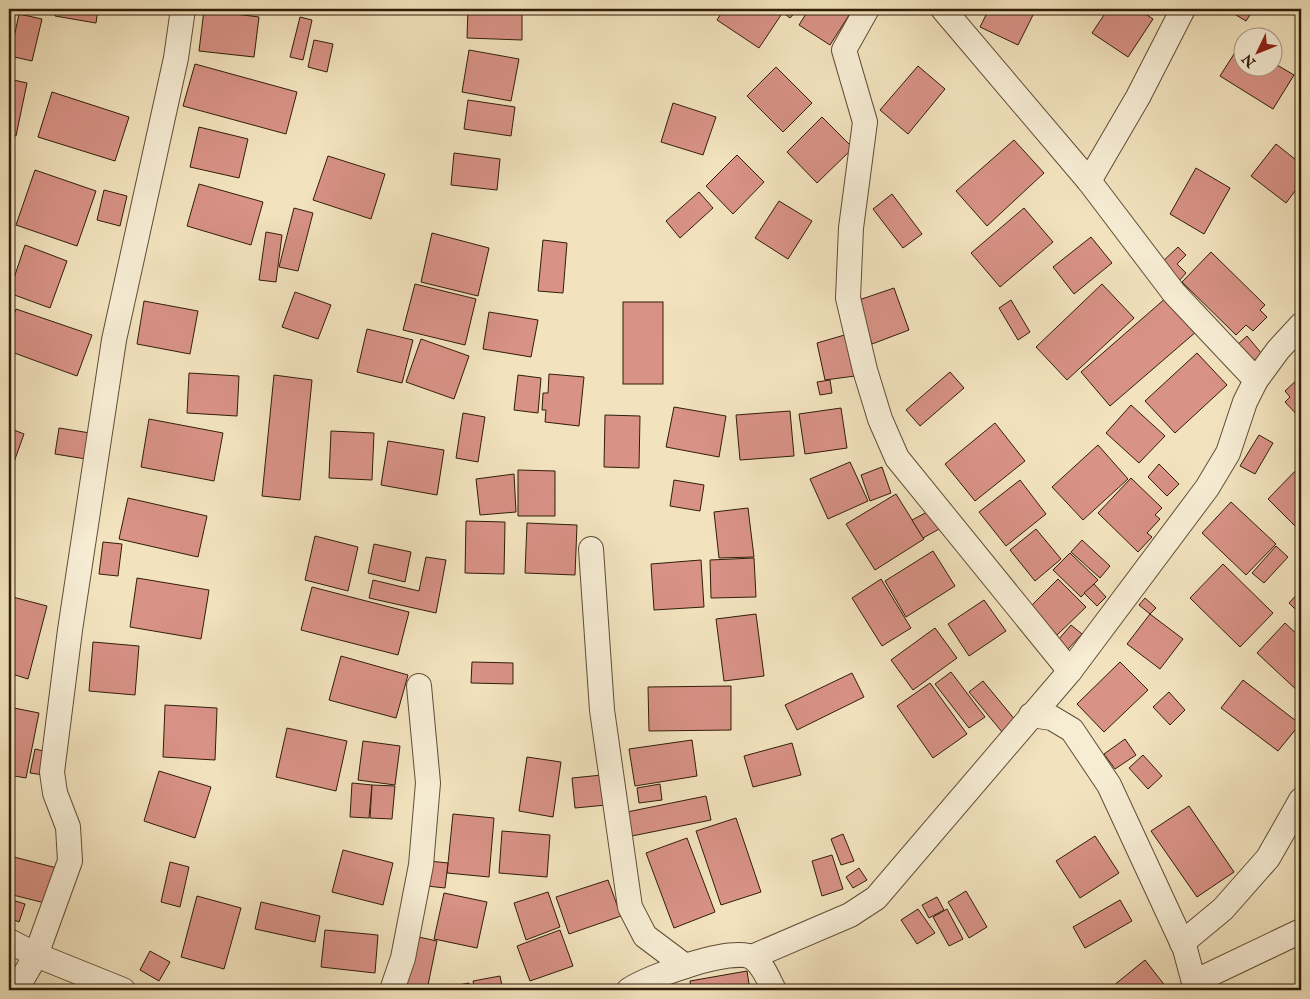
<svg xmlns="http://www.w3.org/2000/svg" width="1310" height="999" viewBox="0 0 1310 999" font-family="'IM FELL English',serif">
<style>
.building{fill:#d89286;stroke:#311d09}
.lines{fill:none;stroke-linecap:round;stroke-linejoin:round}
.minor-casing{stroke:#614e36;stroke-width:26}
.minor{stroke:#f7edd5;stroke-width:24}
</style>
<rect width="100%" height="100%" fill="#f2e3be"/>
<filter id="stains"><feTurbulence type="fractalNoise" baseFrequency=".004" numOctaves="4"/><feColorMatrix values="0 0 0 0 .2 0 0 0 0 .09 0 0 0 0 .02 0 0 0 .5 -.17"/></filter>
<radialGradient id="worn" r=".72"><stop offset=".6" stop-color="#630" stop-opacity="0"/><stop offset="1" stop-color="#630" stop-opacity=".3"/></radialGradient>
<!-- building -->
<g class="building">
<polygon points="57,9 98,9 96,23 55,16"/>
<polygon points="468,9 522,9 522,40 467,38"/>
<polygon points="724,9 773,9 781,15 759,48 717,20"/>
<polygon points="778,9 798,9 790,18"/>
<polygon points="809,9 853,9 830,45 799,25"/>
<polygon points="989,9 1036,9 1018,45 980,27"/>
<polygon points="1108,9 1138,9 1153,19 1128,57 1092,33"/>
<polygon points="1226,9 1254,9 1246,21"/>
<polygon points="204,10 259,17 254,57 199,51"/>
<polygon points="19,14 42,19 32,61 10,56"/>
<polygon points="300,17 312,20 303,60 290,57"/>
<polygon points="314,40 333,44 327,72 308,67"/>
<polygon points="1241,43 1242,44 1242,68 1272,68 1272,62 1294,75 1273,109 1220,76"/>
<polygon points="469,50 519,59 511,101 462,92"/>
<polygon points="195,64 297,92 286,134 183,106"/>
<polygon points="918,66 945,89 908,134 880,110"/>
<polygon points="776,67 812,103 783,132 747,96"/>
<polygon points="9,79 27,83 16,136 9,134"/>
<polygon points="52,92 129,117 115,161 38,137"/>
<polygon points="468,100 515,107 511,136 464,129"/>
<polygon points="673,103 716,117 703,155 661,142"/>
<polygon points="822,117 853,148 817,183 787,152"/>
<polygon points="199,127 248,139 239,178 190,167"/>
<polygon points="1014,140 1044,173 987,226 956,191"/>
<polygon points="1276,144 1301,164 1301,183 1286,203 1251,176"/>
<polygon points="454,153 500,159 497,190 451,185"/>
<polygon points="737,155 764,182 733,214 706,186"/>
<polygon points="328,156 385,174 371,219 313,200"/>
<polygon points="1196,168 1230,188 1204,234 1170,214"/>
<polygon points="35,170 96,191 77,246 16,225"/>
<polygon points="199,184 263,202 251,245 187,226"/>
<polygon points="104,190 127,196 120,226 97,220"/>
<polygon points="699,192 713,208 680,238 666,221"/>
<polygon points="892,194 922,234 903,248 873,209"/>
<polygon points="779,201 812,221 788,259 755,238"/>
<polygon points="294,208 313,213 298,271 279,267"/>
<polygon points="1024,208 1053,242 1000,287 971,253"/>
<polygon points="266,232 282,235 276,282 259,280"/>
<polygon points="432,233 489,248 478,296 421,282"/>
<polygon points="1091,237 1112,263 1074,294 1053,267"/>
<polygon points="543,240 567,243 563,293 538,291"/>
<polygon points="25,245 67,261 50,308 9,293"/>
<polygon points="1178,247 1186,255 1177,264 1186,273 1178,282 1160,264"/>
<polygon points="1211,252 1265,305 1260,310 1267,317 1253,331 1246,325 1236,335 1182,282"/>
<polygon points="415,284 476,299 465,345 403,330"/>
<polygon points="1102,284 1134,318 1067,380 1036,347"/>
<polygon points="894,288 909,330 872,344 856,301"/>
<polygon points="295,292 331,305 318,339 282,327"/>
<polygon points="1167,297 1197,331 1110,406 1081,372"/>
<polygon points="1011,300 1030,332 1018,340 999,308"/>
<polygon points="144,301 198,311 190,354 137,344"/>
<rect x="623" y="302" width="40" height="82"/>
<polygon points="16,309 92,335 77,376 9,351 9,329"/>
<polygon points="489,312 538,320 531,357 483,349"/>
<polygon points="367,329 413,340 402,383 357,372"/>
<polygon points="848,334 855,376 825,380 817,343"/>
<polygon points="1247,336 1262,354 1251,363 1236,346"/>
<polygon points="421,339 469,356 454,399 406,382"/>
<polygon points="1197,353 1227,385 1175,433 1145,401"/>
<polygon points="950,372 964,388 920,426 906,410"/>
<polygon points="189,373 239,376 237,416 187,413"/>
<polygon points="549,374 584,377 579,426 545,422 546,410 542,410 543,393 548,393"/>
<polygon points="274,375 312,380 300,500 262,496"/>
<polygon points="518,375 541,378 538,413 514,410"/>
<polygon points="1300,377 1301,378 1301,419 1285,402 1290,397 1285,391"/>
<polygon points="830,380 832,393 820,395 817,382"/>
<polygon points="1131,405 1165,436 1139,463 1106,433"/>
<polygon points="674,407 726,416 719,457 666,447"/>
<polygon points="841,408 847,448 805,454 799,414"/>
<polygon points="790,411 794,456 740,460 736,415"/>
<polygon points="463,413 485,417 478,462 456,458"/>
<polygon points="605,415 640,416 639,468 604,467"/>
<polygon points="149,419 223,433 214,481 141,467"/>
<polygon points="995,423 1025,461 975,501 945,464"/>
<polygon points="9,428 24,434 9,476"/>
<polygon points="59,428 90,433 86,459 55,454"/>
<polygon points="331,431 374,433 372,480 329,478"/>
<polygon points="1259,435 1273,443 1255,474 1240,466"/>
<polygon points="388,441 444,450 437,495 381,485"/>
<polygon points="1098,445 1128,479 1083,520 1052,487"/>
<polygon points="850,462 868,501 828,519 810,479"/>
<polygon points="1159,464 1179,484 1167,496 1148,477"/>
<polygon points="1301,465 1301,532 1268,499"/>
<polygon points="882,467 891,493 870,501 861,475"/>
<polygon points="518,470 555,471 555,516 518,516"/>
<polygon points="514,474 516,512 480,515 476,479"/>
<polygon points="1131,478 1162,508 1155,515 1160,519 1147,533 1152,537 1138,552 1098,513"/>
<polygon points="674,480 704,485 700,511 670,506"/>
<polygon points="1020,480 1046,514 1006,546 979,512"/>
<polygon points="896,494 924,539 875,570 846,524"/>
<polygon points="128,498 207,516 198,557 119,539"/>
<polygon points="1231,502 1276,544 1246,575 1202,533"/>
<polygon points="748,508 754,557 719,558 714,512"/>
<polygon points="931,510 941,528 923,538 912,520"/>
<polygon points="466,521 505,522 504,574 465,573"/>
<polygon points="527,523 577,525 575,575 525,573"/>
<polygon points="1036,529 1061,559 1035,581 1010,550"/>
<polygon points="315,536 358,547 348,591 305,580"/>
<polygon points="1082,540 1110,566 1100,578 1071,552"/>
<polygon points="103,542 122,544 118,576 99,574"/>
<polygon points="374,544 411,552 405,582 368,573"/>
<polygon points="1276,546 1288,557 1264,583 1252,573"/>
<polygon points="933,551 955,586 906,617 885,581"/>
<polygon points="1070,553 1098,580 1081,597 1053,570"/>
<polygon points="426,557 446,560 436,613 369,598 373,580 419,591"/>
<polygon points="754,558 756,597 711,598 710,560"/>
<polygon points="701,560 704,607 654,610 651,564"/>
<polygon points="1223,564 1273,613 1240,647 1190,598"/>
<polygon points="137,578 209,590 201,639 130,627"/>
<polygon points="881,579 911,628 882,646 852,598"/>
<polygon points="1058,579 1086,607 1057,635 1030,607"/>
<polygon points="1094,584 1106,597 1097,606 1084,593"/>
<polygon points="312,587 409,612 398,655 301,630"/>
<polygon points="1301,590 1301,615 1289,603"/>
<polygon points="9,596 47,606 28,679 9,673"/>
<polygon points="1145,598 1156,608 1150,614 1139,605"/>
<polygon points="984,600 1006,631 969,656 948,624"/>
<polygon points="756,614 764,676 724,681 716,619"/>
<polygon points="1150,614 1183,639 1160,669 1127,644"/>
<polygon points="1285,623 1301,638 1301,694 1257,653"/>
<polygon points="1071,625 1082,634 1068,649 1058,640"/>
<polygon points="935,628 957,658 913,690 891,660"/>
<polygon points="93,642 139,646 135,695 89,691"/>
<polygon points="341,656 408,675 396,718 329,700"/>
<polygon points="472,662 513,663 513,684 471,683"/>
<polygon points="1120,662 1148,690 1104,732 1077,704"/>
<polygon points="951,672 985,717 969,728 935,684"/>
<polygon points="852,673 864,697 797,730 785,705"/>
<polygon points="1243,680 1300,724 1278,751 1221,708"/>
<polygon points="983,681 1016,721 1002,732 969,692"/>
<polygon points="930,683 967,734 933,758 897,706"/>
<polygon points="731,686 731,730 649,731 648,687"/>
<polygon points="1169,692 1185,710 1170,725 1153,707"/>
<polygon points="165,705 217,708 215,760 163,757"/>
<polygon points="9,707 39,713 26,778 9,775"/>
<polygon points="287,728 347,741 336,791 276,777"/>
<polygon points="1125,739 1136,755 1115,769 1104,754"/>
<polygon points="692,740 697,776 635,786 629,749"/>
<polygon points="363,741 400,746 395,785 358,780"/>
<polygon points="792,743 801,775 753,787 744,756"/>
<polygon points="35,749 48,752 44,775 30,773"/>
<polygon points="1143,755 1162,776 1148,789 1129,768"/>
<polygon points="527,757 561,762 553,817 519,811"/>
<polygon points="159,771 211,787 195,838 144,821"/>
<polygon points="602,775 606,805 575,808 572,778"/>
<polygon points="352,783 372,785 369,818 350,817"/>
<polygon points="660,784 662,800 639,803 637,788"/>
<polygon points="372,785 395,786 392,819 370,818"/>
<polygon points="706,796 711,820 627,837 622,813"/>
<polygon points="1189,806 1234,872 1197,897 1151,831"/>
<polygon points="453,814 494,818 489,877 447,873"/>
<polygon points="736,818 761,892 721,905 696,831"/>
<polygon points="502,831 550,835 547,877 499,873"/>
<polygon points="843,834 854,861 841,865 831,839"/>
<polygon points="1095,836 1119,873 1080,898 1056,861"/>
<polygon points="687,838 715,912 674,928 646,853"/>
<polygon points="343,850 393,863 383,905 332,892"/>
<polygon points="832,855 843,889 822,896 812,861"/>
<polygon points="14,857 57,868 49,904 9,894 9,879"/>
<polygon points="429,861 448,863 445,888 427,886"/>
<polygon points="170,862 189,867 180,907 161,902"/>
<polygon points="859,868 867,880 853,888 846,877"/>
<polygon points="608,880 621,916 569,934 556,897"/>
<polygon points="966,891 987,927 969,938 948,902"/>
<polygon points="548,892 560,927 526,940 514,903"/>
<polygon points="444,893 487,902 477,948 434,939"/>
<polygon points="197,896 241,908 224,969 181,957"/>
<polygon points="937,897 944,910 929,918 922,905"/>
<polygon points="9,899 25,904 19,922 9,918"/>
<polygon points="1120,900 1132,921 1085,948 1073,927"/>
<polygon points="261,902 320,916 315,942 255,929"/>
<polygon points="918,909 935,933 917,944 901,920"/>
<polygon points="947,909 963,939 949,946 933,917"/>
<polygon points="325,930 378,935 375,973 321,967"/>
<polygon points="560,930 573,966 530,981 517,946"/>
<polygon points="414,936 437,941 427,990 403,990"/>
<polygon points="150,951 170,962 159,981 140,970"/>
<polygon points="1145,960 1166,987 1162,990 1117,990 1113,986"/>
<polygon points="747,971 750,990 691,990 690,981"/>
<polygon points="500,976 503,990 475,990 473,981"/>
<polygon points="469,983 471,990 443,990 442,988"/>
</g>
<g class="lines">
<!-- minor casing -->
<g class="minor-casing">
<g id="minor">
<polyline points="867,9 844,50 865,122 851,228 848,298 865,370 880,419 897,458 1070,671"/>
<polyline points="943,9 1089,181 1174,293 1256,380"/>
<polyline points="1089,181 1138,97 1183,9"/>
<polyline points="591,549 602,710 630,907 645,936 685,966"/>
<polyline points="1031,715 1052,718 1072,730 1109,785 1185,949 1196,990"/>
<polyline points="9,941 36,955 123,990"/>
<polyline points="1182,943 1223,909 1268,858 1301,800"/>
<polyline points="752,957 850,915 876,898 1070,671 1207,488 1228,453 1245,402 1256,380 1278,350 1301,325"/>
<polyline points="1194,982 1301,931"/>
<polyline points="16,990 36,955 70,861 68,827 55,793 52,772 70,630 114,340 176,58 183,9"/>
<polyline points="392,990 403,958 421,865 428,783 419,686"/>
<path d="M629,990C648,977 734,945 753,958C764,966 768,979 774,990"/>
</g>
</g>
<!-- minor -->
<use href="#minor" class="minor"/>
</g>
<!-- margin -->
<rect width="1310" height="999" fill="none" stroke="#f2e3be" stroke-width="30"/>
<rect x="10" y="10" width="1290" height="979" fill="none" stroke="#311d09" stroke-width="2.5"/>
<rect x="15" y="15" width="1280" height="969" fill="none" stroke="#311d09"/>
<!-- north arrow -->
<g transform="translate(1258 52) rotate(227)"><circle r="24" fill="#f7edd5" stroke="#a89a83"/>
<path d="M0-4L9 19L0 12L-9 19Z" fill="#8f2418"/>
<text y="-8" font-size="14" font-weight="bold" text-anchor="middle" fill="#311d09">N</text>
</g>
<rect width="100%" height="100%" filter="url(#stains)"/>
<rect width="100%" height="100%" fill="url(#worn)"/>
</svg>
